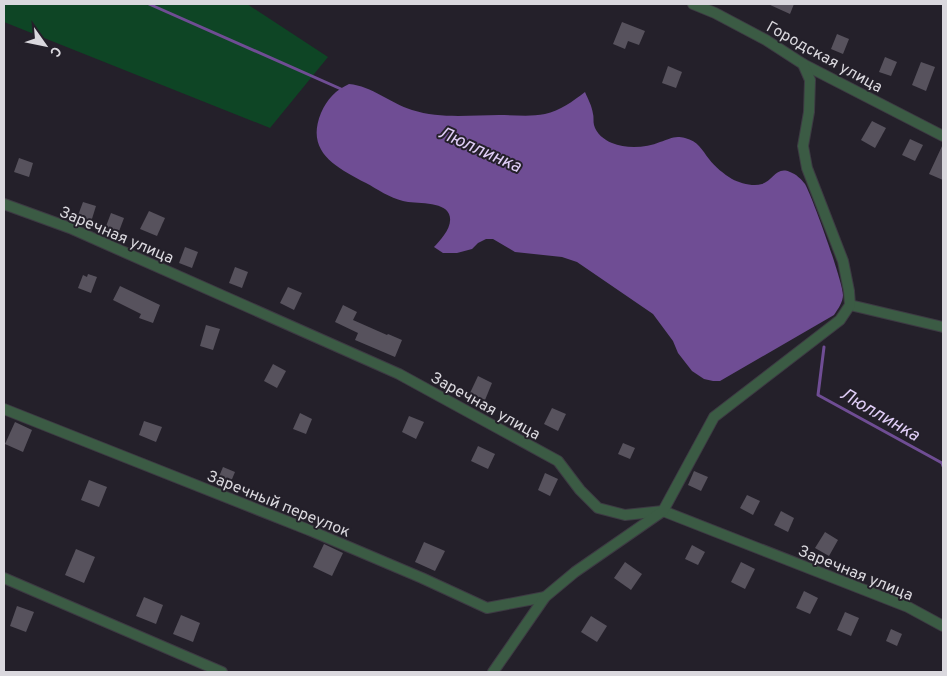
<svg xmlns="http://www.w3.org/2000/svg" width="947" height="676" viewBox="0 0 947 676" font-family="Overpass,sans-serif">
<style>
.green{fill:#0e4525}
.water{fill:#6f4d94}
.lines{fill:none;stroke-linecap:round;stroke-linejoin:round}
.stream{stroke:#6f4d94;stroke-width:3}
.building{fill:#57525d}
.street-casing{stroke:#3d3a43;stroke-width:12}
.street{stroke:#3b5b44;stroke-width:10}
.labels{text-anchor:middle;stroke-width:4;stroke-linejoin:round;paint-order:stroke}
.street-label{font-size:16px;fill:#dad8de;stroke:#24202a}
.water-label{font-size:18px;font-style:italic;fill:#e0cef7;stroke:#24202a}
</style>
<rect width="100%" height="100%" fill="#24202a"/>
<!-- green -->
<polygon class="green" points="4,4 247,4 328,57 270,128 4,22"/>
<!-- water -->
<path class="water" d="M349,84C372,86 390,103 412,110C440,119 471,115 499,115C515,115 530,117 545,114C560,111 573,101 585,92C588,99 592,106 593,114C594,117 593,121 594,125C596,133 604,140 612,143C626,149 646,148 660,142C670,139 674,135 685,138C698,141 702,150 709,159C715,167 724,174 732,179C740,183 753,187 762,184C773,181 776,166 790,172C796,174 801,179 805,184C812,196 843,282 843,295C843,302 838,309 834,315L720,381H713L704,379L692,371L678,353L673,341L653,314L577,262L562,257L515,252L493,239H486L478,243L472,249L457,253H443L434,247C441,239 454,226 449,214C444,201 415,204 403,201C390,198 377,189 366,183C336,167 305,152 321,113C327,99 336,90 349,84Z"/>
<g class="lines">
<!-- stream -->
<g class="stream">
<polyline points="149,4 341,89"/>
<polyline points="824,347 818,395 942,463 943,466"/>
</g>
</g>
<!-- building -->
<g class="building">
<polygon points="768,4 794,4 790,14"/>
<polygon points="622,22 645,31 639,45 628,41 625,49 613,44"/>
<polygon points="837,34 849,39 843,54 831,49"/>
<polygon points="885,57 897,62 891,76 879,72"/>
<polygon points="921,62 935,67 926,91 912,85"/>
<polygon points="668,66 682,72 676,88 662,83"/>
<polygon points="872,121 886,128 875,148 861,140"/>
<polygon points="910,139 923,145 915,161 902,155"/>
<polygon points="943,144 943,180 929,174"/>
<polygon points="19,158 33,163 29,177 14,172"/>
<polygon points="83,202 96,206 91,222 77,218"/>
<polygon points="149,211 165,218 157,236 140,229"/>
<polygon points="111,213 124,218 118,234 105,229"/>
<polygon points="185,247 198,252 192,268 179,263"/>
<polygon points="235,267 248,272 242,288 229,283"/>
<polygon points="88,274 97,277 91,293 78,288 83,275 87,277"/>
<polygon points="120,286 160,305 153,323 139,318 141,314 113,300"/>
<polygon points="288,287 302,293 294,310 280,303"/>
<polygon points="343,305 357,312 353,320 387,335 388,334 402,340 395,357 355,340 358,333 335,322"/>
<polygon points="206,325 220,329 213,350 200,346"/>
<polygon points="273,364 286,371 277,388 264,381"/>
<polygon points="478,376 492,383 485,400 470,393"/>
<polygon points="552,408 566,414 558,431 544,424"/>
<polygon points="300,413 312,419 306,434 293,429"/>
<polygon points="409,416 424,422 416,439 402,432"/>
<polygon points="144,421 162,427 156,442 139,435"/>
<polygon points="15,422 32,430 23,452 5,444"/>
<polygon points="623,443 635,448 630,459 618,454"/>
<polygon points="478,446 495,454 488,469 471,461"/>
<polygon points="223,467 235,472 230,484 218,479"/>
<polygon points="694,471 708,477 701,491 688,485"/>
<polygon points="545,473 558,479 550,496 538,490"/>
<polygon points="89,480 107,487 99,507 81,500"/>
<polygon points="747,495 760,501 753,515 740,508"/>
<polygon points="781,511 794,518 788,532 774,525"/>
<polygon points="825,532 838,540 829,556 815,548"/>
<polygon points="424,542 445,551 435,571 415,562"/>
<polygon points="324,544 343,553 332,576 313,567"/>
<polygon points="692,545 705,552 698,565 685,559"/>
<polygon points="76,549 95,557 84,583 65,575"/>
<polygon points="625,562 642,574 631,590 614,578"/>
<polygon points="741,562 755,569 745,589 731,582"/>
<polygon points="804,591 818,598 810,614 796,608"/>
<polygon points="144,597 163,605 156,624 136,616"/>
<polygon points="17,606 34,612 26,632 10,626"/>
<polygon points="845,612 859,618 851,636 837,630"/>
<polygon points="181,615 200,623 193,642 173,634"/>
<polygon points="591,616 607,626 597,642 581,632"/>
<polygon points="891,629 902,634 897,646 886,641"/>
</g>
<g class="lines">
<!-- street casing -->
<g class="street-casing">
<g id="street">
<polyline points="693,4 715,13 766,40 803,64 943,136"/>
<polyline points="4,204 70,228 399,374 558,461 580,490 598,508 625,515 663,511 908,607 943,626"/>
<polyline points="850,305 943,327"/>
<polyline points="4,409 309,530 422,578 487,608 545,597"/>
<polyline points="4,578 222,672"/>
<polyline points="493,672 545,597 575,572 663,511 714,417 840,320 850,305 849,291 843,261 807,168 803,146 809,112 810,80 803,64"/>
</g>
</g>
<!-- street -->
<use href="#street" class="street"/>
</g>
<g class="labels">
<!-- street labels -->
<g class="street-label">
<text transform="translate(825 56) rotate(29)" y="6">Городская улица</text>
<text transform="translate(117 234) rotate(23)" y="6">Заречная улица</text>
<text transform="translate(486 405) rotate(29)" y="6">Заречная улица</text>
<text transform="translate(279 503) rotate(22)" y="6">Заречный переулок</text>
<text transform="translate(856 572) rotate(22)" y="6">Заречная улица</text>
</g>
<!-- water labels -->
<g class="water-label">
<text transform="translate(480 149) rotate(24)" y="6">Люллинка</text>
<text transform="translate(880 414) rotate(30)" y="6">Люллинка</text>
</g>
</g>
<!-- border -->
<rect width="947" height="676" fill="none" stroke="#dad8de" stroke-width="10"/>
<!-- north arrow -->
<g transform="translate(45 45) rotate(123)" stroke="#24202a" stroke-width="4" paint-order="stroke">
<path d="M0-4L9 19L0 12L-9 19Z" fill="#dad8de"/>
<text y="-8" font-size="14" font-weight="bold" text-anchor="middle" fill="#dad8de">С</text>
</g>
</svg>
